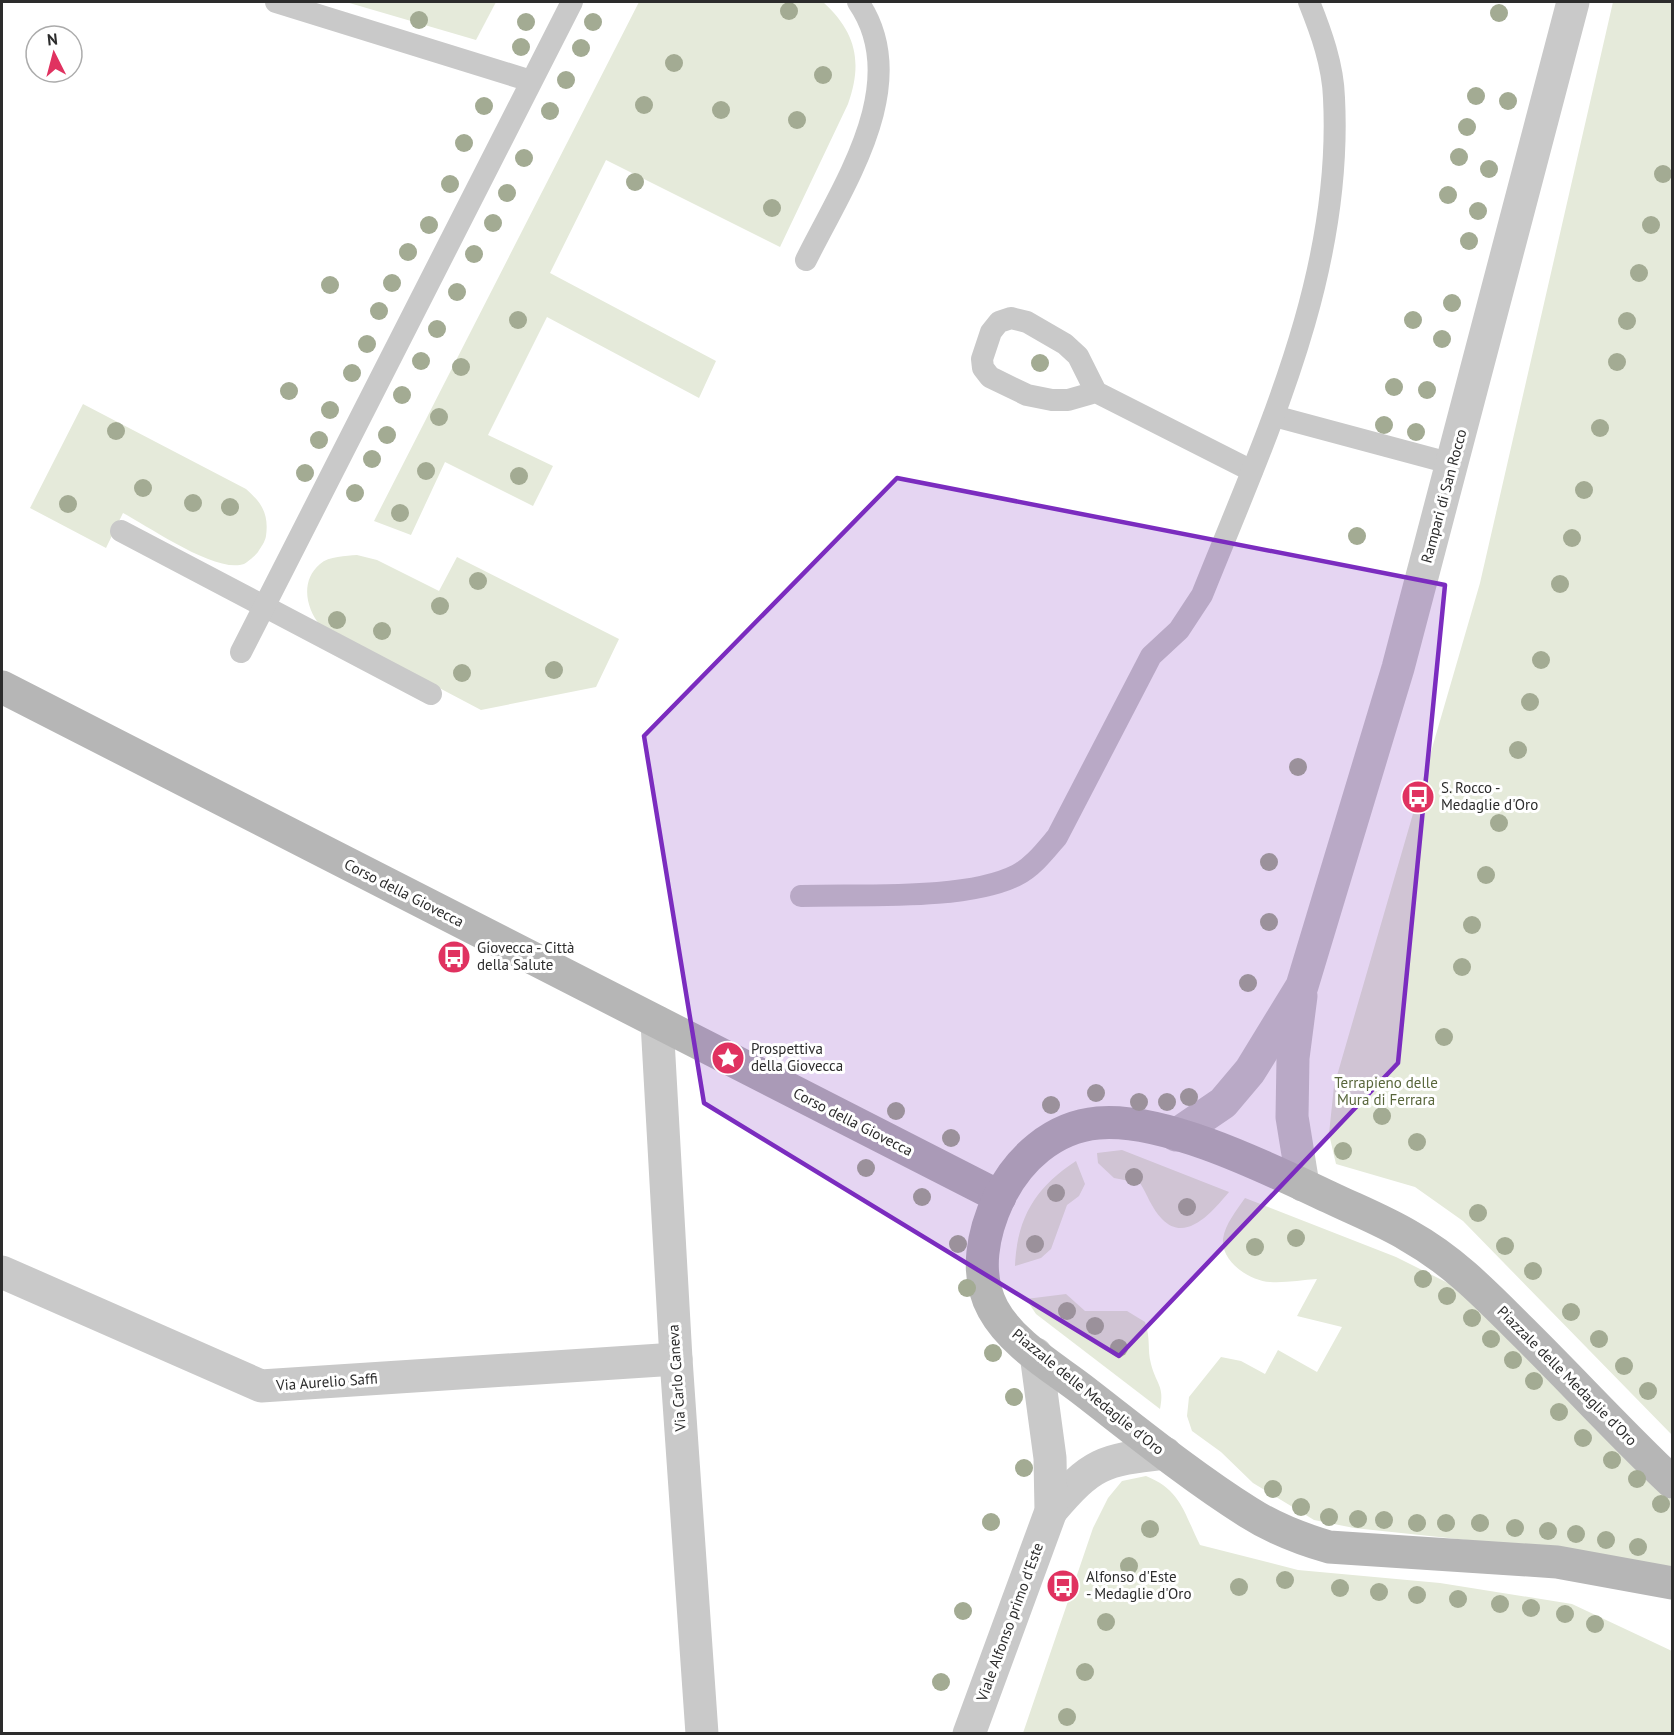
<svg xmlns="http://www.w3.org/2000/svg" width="1674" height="1735" viewBox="0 0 1674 1735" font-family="'PT Sans',sans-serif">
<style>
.green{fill:#e5eada}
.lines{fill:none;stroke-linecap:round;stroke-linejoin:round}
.lane{stroke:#c9c9c9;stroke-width:22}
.street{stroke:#c9c9c9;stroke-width:33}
.secondary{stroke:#b6b6b6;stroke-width:33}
.tree{fill:#a3ab93}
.marked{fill:#7b2cbf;fill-opacity:0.2;stroke:#7b2cbf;stroke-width:4.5;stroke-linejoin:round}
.labels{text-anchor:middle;stroke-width:6;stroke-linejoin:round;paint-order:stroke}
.street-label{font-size:15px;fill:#2c2c2c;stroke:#fff}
.poi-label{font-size:15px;fill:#2c2c2c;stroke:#fff;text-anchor:start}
.park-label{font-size:15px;fill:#58663b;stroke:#fff}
</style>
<rect width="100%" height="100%" fill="#fff"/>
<!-- green -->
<g class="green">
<polygon points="346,2 496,2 476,40"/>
<path d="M639,2H823C856,32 863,62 848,104L780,247L606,160L550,273L716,361L699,398L547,317L488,435L553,466L533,506L445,462L411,535L374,521Z"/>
<polygon points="1613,2 1672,2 1672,1435 1463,1221 1415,1187 1336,1164 1329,1134 1334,1086 1480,583"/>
<path d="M83,404L246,489C262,503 269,514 266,536C265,542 261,547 258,552C255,556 248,562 244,564C216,574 148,526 123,513L106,548L30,508Z"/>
<path d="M357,555L377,560L439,591L457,557L619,639L596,687L481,710L320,625C306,608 300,581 320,564C329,556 346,556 357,555Z"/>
<path d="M1122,1150L1229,1192C1213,1211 1186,1244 1162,1219C1152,1209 1147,1194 1140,1183L1114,1178L1098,1163L1097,1153Z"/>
<path d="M1076,1161L1085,1184L1079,1196L1067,1205L1051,1249L1041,1258L1015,1266C1017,1217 1036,1187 1076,1161Z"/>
<path d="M1245,1198L1396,1257L1460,1289L1672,1500V1568L1580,1552L1354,1528L1314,1520L1253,1483L1221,1452L1192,1431L1187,1416L1189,1397L1221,1357L1241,1361L1265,1374L1278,1350L1317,1372L1342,1327L1297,1316L1317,1279C1302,1280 1285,1283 1270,1282C1250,1281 1221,1262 1223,1239C1225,1224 1237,1210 1245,1198Z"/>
<path d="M1066,1294L1085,1311H1127L1145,1322C1151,1339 1147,1349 1151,1364C1156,1384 1165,1386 1160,1409L1036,1314L1026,1299Z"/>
<path d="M1146,1476C1181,1490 1184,1513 1200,1545L1298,1570L1440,1583L1572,1604L1672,1651V1733H1023L1093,1528L1108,1498L1122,1481Z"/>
</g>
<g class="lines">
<!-- lane -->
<g class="lane">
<polyline points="276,2 531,81"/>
<path d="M806,260C843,185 914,83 858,2"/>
<polyline points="1096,392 1068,400 1052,400 1027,395 990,377 983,368 982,359 991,332 999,322 1011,318 1027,322 1065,344 1078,356 1096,392 1252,471"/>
<polyline points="1274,416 1453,464"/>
<polyline points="121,531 431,694"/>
<polyline points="241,652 572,2"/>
<path d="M801,896C860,894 966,901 1017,875C1033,867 1045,851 1057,837L1151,656L1179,630L1202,595C1266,435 1343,275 1334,98C1333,65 1321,32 1309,2"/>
</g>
<!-- street -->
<g class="street">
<polyline points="1301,996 1293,1058 1292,1117 1303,1185"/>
<polyline points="657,1022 676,1359 702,1734"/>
<polyline points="1176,1135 1223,1103 1250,1071 1302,986 1398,668 1573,2"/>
<polyline points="2,1272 261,1386 676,1359"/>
<path d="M1051,1511C1092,1463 1102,1460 1165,1453"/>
<polyline points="969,1734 1051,1511 1050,1458 1036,1354"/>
</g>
<!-- secondary -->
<g class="secondary">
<polyline points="2,687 1000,1197"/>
<path d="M1672,1482C1619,1432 1570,1378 1518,1327C1484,1293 1452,1260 1409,1236C1384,1221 1356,1210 1329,1197C1269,1169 1165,1117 1098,1123C1053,1127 1018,1159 999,1198C983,1232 974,1274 993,1309C1012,1344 1053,1367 1084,1391C1137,1432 1191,1476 1248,1512C1273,1528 1301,1539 1329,1547L1557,1562L1672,1583"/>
</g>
</g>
<!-- trees -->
<g class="tree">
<circle cx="789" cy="11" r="9"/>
<circle cx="1499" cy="13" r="9"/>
<circle cx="419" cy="20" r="9"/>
<circle cx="526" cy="22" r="9"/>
<circle cx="593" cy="22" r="9"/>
<circle cx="521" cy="47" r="9"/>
<circle cx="581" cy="48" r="9"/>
<circle cx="674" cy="63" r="9"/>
<circle cx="823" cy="75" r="9"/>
<circle cx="566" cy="80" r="9"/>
<circle cx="1476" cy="96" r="9"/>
<circle cx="1508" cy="101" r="9"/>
<circle cx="644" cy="105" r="9"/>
<circle cx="484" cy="106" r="9"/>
<circle cx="721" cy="110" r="9"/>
<circle cx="550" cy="111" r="9"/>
<circle cx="797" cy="120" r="9"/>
<circle cx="1467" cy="127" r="9"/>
<circle cx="464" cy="143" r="9"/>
<circle cx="1459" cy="157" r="9"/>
<circle cx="524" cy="158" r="9"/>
<circle cx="1489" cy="169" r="9"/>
<circle cx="1663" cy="174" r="9"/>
<circle cx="635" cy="182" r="9"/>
<circle cx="450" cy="184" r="9"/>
<circle cx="507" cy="193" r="9"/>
<circle cx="1448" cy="195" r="9"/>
<circle cx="772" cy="208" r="9"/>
<circle cx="1478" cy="211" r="9"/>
<circle cx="493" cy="223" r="9"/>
<circle cx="429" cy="225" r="9"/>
<circle cx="1651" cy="225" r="9"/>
<circle cx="1469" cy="241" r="9"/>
<circle cx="408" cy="252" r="9"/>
<circle cx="474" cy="254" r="9"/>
<circle cx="1639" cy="273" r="9"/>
<circle cx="392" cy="283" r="9"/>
<circle cx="330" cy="285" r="9"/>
<circle cx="457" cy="292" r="9"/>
<circle cx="1452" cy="303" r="9"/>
<circle cx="379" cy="311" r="9"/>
<circle cx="518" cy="320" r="9"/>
<circle cx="1413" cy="320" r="9"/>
<circle cx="1627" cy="321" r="9"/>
<circle cx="437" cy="329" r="9"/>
<circle cx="1442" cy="339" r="9"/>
<circle cx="367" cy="344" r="9"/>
<circle cx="421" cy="361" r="9"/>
<circle cx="1617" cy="362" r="9"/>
<circle cx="1040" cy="363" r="9"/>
<circle cx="461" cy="367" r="9"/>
<circle cx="352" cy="373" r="9"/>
<circle cx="1394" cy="387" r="9"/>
<circle cx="1427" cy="390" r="9"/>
<circle cx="289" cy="391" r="9"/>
<circle cx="402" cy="395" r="9"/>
<circle cx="330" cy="410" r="9"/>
<circle cx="439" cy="417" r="9"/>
<circle cx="1384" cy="425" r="9"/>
<circle cx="1600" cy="428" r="9"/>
<circle cx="116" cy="431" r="9"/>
<circle cx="1416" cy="432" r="9"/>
<circle cx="387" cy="435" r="9"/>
<circle cx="319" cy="440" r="9"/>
<circle cx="372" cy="459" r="9"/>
<circle cx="426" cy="471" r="9"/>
<circle cx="305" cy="473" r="9"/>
<circle cx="519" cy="476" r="9"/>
<circle cx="143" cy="488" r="9"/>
<circle cx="1584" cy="490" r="9"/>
<circle cx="355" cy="493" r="9"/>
<circle cx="193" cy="503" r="9"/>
<circle cx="68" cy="504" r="9"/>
<circle cx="230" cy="507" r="9"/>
<circle cx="400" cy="513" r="9"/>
<circle cx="1357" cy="536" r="9"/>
<circle cx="1572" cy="538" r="9"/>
<circle cx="478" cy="581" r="9"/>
<circle cx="1560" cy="584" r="9"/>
<circle cx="440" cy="606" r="9"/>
<circle cx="337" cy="620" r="9"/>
<circle cx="382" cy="631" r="9"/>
<circle cx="1541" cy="660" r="9"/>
<circle cx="554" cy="670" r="9"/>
<circle cx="462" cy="673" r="9"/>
<circle cx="1530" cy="702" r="9"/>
<circle cx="1518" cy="750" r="9"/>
<circle cx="1298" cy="767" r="9"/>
<circle cx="1499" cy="823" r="9"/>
<circle cx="1269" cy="862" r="9"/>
<circle cx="1486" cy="875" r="9"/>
<circle cx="1269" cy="922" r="9"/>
<circle cx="1472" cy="925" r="9"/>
<circle cx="1462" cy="967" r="9"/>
<circle cx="1248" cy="983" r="9"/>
<circle cx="1444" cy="1037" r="9"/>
<circle cx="1096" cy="1093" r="9"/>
<circle cx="1189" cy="1097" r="9"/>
<circle cx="1139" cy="1102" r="9"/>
<circle cx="1167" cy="1102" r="9"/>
<circle cx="1051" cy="1105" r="9"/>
<circle cx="896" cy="1111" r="9"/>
<circle cx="1382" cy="1116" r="9"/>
<circle cx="951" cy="1138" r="9"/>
<circle cx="1417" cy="1142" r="9"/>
<circle cx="1343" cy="1151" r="9"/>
<circle cx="866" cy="1168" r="9"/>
<circle cx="1134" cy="1177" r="9"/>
<circle cx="1056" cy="1193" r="9"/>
<circle cx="922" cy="1197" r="9"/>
<circle cx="1187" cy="1207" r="9"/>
<circle cx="1478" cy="1213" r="9"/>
<circle cx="1296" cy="1238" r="9"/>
<circle cx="958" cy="1244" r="9"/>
<circle cx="1035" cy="1244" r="9"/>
<circle cx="1505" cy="1246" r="9"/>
<circle cx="1255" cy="1247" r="9"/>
<circle cx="1533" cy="1271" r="9"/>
<circle cx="1423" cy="1279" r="9"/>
<circle cx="967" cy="1288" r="9"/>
<circle cx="1447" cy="1296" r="9"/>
<circle cx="1067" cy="1311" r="9"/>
<circle cx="1571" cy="1312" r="9"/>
<circle cx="1472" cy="1318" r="9"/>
<circle cx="1095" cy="1326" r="9"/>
<circle cx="1491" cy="1339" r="9"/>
<circle cx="1599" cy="1339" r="9"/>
<circle cx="1119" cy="1348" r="9"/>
<circle cx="993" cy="1353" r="9"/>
<circle cx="1513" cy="1360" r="9"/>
<circle cx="1624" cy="1366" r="9"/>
<circle cx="1534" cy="1381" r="9"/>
<circle cx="1648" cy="1391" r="9"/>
<circle cx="1014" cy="1397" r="9"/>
<circle cx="1559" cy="1412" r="9"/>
<circle cx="1583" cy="1438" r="9"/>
<circle cx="1612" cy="1460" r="9"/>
<circle cx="1024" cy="1468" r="9"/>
<circle cx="1637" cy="1479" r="9"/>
<circle cx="1273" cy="1489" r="9"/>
<circle cx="1661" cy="1504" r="9"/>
<circle cx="1301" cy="1507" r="9"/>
<circle cx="1329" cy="1517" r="9"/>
<circle cx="1358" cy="1519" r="9"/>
<circle cx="1384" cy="1520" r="9"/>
<circle cx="991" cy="1522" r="9"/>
<circle cx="1417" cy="1523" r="9"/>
<circle cx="1446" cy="1523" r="9"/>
<circle cx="1480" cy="1523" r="9"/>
<circle cx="1515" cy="1528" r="9"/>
<circle cx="1150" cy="1529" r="9"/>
<circle cx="1548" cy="1531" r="9"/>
<circle cx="1576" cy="1534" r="9"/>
<circle cx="1606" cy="1540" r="9"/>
<circle cx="1638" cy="1547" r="9"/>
<circle cx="1129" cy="1566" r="9"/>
<circle cx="1285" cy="1580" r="9"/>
<circle cx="1239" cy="1587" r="9"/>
<circle cx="1340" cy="1588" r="9"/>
<circle cx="1379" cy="1592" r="9"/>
<circle cx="1417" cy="1595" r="9"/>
<circle cx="1458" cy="1599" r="9"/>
<circle cx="1500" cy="1604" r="9"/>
<circle cx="1531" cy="1608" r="9"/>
<circle cx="963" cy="1611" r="9"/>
<circle cx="1565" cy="1614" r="9"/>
<circle cx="1106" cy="1622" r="9"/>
<circle cx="1595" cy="1624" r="9"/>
<circle cx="1085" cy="1672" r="9"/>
<circle cx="941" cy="1682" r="9"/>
<circle cx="1067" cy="1717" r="9"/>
</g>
<!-- marked area -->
<path class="marked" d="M897,478L1445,585L1398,1063L1119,1356L704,1103L644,736Z"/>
<!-- icons -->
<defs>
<g id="bus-disc" transform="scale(1.725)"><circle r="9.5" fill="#e03260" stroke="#fff"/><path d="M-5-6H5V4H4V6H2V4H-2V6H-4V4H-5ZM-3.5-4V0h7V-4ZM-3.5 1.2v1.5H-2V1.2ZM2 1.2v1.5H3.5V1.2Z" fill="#fff"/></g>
<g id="sight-disc" transform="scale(1.725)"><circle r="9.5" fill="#e03260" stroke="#fff"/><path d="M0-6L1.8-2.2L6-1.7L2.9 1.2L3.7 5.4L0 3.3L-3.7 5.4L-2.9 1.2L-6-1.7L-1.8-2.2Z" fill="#fff"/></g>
</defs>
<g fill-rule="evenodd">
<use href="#bus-disc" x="1418" y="797"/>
<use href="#bus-disc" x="454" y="957"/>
<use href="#sight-disc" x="728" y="1058"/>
<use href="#bus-disc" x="1063" y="1586"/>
</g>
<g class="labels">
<!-- street labels -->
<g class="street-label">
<text transform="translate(1444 496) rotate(-75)" y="5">Rampari di San Rocco</text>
<text transform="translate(404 893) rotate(27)" y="5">Corso della Giovecca</text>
<text transform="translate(853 1122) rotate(27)" y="5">Corso della Giovecca</text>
<text transform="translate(1567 1376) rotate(45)" y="5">Piazzale delle Medaglie d'Oro</text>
<text transform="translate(677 1378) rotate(-94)" y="5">Via Carlo Caneva</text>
<text transform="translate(327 1382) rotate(-4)" y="5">Via Aurelio Saffi</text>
<text transform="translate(1088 1392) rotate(39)" y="5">Piazzale delle Medaglie d'Oro</text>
<text transform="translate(1010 1622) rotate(-70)" y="5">Viale Alfonso primo d'Este</text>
</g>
<!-- poi labels -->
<g class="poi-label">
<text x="1441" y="793">S. Rocco -<tspan x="1441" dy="17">Medaglie d'Oro</tspan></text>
<text x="477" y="953">Giovecca - Città<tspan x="477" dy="17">della Salute</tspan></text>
<text x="751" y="1054">Prospettiva<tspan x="751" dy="17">della Giovecca</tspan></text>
<text x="1086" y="1582">Alfonso d'Este<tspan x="1086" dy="17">- Medaglie d'Oro</tspan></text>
</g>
<!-- park labels -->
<g class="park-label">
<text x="1386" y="1088">Terrapieno delle<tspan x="1386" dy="17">Mura di Ferrara</tspan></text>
</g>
</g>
<!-- border -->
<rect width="1674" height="1735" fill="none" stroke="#2c2c2c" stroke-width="6"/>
<!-- north arrow -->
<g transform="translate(54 54) rotate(354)"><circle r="28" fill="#ffffff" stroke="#ababab" stroke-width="1.5"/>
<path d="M0-4.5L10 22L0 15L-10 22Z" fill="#e03260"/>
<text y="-9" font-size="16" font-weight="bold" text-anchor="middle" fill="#2c2c2c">N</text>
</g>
</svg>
